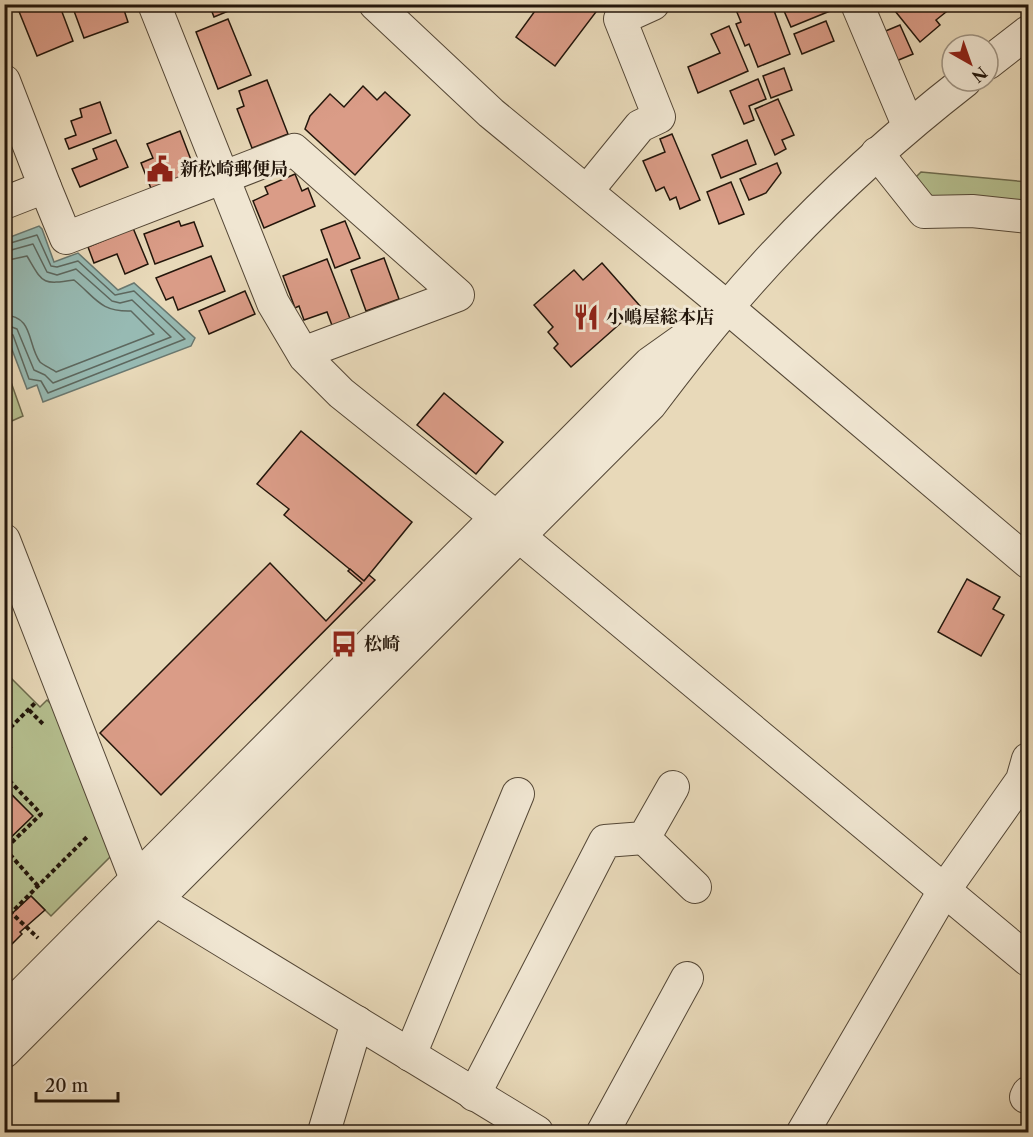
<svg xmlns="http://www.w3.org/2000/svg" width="1033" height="1137" viewBox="0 0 1033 1137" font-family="'Libre Caslon Text','Noto Serif JP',serif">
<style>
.green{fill:#b5bf8f;stroke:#6c6a4d;stroke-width:1.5}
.water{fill:#97bab3;stroke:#697870;stroke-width:1.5}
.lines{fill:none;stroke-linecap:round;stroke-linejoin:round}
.shore{stroke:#5d685f;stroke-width:1.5}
.building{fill:#da9c87;stroke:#23160b;stroke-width:1.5}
.minor-casing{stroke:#544736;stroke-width:34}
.path{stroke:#23160b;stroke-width:4;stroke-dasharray:4.5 3;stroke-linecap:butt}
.minor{stroke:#f0e6d2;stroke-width:32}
.labels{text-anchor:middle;stroke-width:6;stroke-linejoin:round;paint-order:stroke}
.poi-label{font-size:18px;font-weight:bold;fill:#23160b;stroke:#f0e6d2;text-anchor:start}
</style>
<rect width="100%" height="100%" fill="#e8d9b9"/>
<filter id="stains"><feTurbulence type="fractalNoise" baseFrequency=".00333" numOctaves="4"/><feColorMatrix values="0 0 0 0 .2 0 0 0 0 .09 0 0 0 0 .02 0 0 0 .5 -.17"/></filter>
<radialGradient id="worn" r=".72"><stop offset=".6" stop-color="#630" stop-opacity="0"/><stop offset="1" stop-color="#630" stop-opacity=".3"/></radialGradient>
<!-- green -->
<g class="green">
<polygon points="921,172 1028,182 1028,206 930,199 913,180"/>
<polygon points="5,365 23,416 5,424 4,424"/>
<polygon points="4,671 40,707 47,700 58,711 113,854 51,916 31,896 5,922 5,843 32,816 5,787"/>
</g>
<!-- water -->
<polygon class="water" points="39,226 42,229 54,262 78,253 118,290 134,283 195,338 191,346 43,402 37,385 27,389 5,331 5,239"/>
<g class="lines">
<!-- shore -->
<g class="shore">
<polyline points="4,245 37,235 51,266 57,267 78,261 115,295 134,291 185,339 48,393 41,381 29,379 13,335 4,331"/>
<polyline points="4,252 33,244 47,272 57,275 76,269 112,301 120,303 132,300 171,337 53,383 45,375 34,370 17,329 4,324"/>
<path d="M4,261L27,256C43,283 41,285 74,280C96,298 100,312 131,311L154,334L56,372C52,369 43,365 40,362C27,344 34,316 4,315"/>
</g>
</g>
<!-- building -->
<g class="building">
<polygon points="16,4 59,4 73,41 37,56"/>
<polygon points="91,4 122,4 128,22 84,38 74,11"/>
<polygon points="209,4 245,4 214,17"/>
<polygon points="540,4 594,4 599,8 555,66 516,37"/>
<polygon points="751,4 761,4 763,11 773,8 790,54 758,67 749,44 745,46 736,24 741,22 736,10"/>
<polygon points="781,4 827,4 830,11 791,27"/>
<polygon points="893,4 956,4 936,20 940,25 920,42 891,6"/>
<polygon points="956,4 969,4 961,11"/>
<polygon points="228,19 251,75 218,89 196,32"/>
<polygon points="826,21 834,41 802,54 794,34"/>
<polygon points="900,25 913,54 889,64 876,35"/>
<polygon points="729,26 748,71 698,93 688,67 720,53 711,34"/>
<polygon points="784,68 792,90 771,98 763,76"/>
<polygon points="758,79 766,99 749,106 754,120 744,124 730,91"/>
<polygon points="267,80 288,134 252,148 237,109 244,106 239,91"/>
<polygon points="363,86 377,100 385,92 410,115 355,175 305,129 310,116 330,94 344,107"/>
<polygon points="778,99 794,135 782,140 786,149 775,155 755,109"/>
<polygon points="100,102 111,133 69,149 65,139 76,135 71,121 82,117 80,109"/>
<polygon points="180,131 196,173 152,191 141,163 153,158 147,144"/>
<polygon points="672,134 700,200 680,209 676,197 670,200 664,187 656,191 643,161 665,152 660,139"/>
<polygon points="116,140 128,167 80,187 72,169 97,159 93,149"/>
<polygon points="747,140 756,164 721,178 712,155"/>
<polygon points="777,163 781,173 766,193 749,200 740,179"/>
<polygon points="295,174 302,191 308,188 315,206 264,228 253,201 268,194 265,187"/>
<polygon points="731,182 744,214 719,224 707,192"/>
<polygon points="179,221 181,226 194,222 203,246 155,264 144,234"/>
<polygon points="345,221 360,258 335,268 321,230"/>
<polygon points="133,228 148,264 125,274 117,254 94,263 88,247"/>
<polygon points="211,256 225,291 178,310 173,297 166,300 156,278"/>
<polygon points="384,258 399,299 366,311 351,270"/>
<polygon points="327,259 351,321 333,328 327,312 304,320 299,306 295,308 283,276"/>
<polygon points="602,263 640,306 571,367 554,348 558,344 548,332 553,327 534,305 574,270 583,280"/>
<polygon points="245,291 255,314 209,334 199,311"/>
<polygon points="444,393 503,442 476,474 417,425"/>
<polygon points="301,431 412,522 364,581 284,515 289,509 257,484"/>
<polygon points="270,563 326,621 362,583 348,571 350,569 364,581 369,575 375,580 161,795 100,733"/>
<polygon points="967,579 1000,597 993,609 1004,615 981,656 938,632"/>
<polygon points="4,787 33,816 4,844"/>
<polygon points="31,896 45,910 20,932 22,934 10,946 4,940 4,921"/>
</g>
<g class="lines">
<!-- minor casing -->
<g class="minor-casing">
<g id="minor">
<polyline points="154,4 273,303 305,357 341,393 496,517 1028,960"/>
<polyline points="375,4 491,113 727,307 1028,562"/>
<polyline points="857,4 908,125"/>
<polyline points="988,63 1028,32"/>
<polyline points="4,81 45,187 4,203"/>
<polyline points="877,153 924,212 972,211 1028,217"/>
<polyline points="45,187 66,238 294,150 458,295 303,353"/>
<polyline points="587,191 640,126 659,117 620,19 653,4"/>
<polyline points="4,540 136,879 156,900 537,1132"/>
<polyline points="644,838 695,887"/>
<polyline points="4,1012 650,363 695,331"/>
<path d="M4,1052L650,405C675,372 700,339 727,308C798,224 879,148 965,81"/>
<polyline points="410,1055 518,794"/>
<polyline points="474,1095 605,841 644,838 673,787"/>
<polyline points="1026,1097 1028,1093"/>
<polyline points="324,1132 357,1022"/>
<polyline points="603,1132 687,978"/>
<polyline points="803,1132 945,889 1022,780 1028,759"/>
</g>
</g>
<!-- path -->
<g class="path">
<polyline points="29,710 43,724"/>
<polyline points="5,733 35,703"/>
<polyline points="4,756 11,746 5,733"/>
<polyline points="4,775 41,814 4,850"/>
<polyline points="5,849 38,886"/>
<polyline points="4,906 38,938"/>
<polyline points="4,920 87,837"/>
</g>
<!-- minor -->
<use href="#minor" class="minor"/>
</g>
<!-- icons -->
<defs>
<g id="civic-bare" transform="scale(2.07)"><path d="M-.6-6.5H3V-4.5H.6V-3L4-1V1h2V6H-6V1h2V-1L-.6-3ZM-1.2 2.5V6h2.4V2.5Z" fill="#8f2418" stroke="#f0e6d2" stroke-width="2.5" paint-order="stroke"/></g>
<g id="restaurant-bare" transform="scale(2.07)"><path d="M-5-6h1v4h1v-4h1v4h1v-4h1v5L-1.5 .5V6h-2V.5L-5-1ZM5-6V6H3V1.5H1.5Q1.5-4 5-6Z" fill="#8f2418" stroke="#f0e6d2" stroke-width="2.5" paint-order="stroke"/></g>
<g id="bus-bare" transform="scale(2.07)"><path d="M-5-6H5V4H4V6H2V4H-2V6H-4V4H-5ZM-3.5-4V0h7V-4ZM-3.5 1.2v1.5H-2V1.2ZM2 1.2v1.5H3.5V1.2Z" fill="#8f2418" stroke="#f0e6d2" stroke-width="2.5" paint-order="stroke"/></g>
</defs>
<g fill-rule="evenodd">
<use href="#civic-bare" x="160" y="169"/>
<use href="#restaurant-bare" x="586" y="317"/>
<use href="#bus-bare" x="344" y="644"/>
</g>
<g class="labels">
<!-- poi labels -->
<g class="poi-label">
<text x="180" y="175">新松崎郵便局</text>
<text x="606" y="323">小嶋屋総本店</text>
<text x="364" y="650">松崎</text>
</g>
</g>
<!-- margin -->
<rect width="1033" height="1137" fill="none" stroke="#e8d9b9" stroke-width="24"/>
<rect x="6" y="6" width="1021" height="1125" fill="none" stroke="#23160b" stroke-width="3"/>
<rect x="12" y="12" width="1009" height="1113" fill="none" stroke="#23160b" stroke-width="1.5"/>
<!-- north arrow -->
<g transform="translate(970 63) rotate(140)"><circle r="28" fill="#f0e6d2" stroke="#9e9382" stroke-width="1.5"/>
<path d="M0-4.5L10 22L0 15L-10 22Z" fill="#8f2418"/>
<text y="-9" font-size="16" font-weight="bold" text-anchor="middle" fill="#23160b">N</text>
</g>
<!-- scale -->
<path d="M36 1092v9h82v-9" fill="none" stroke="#23160b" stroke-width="3"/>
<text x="45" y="1092" font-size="18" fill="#23160b" stroke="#f0e6d2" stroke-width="4.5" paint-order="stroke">20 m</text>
<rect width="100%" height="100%" filter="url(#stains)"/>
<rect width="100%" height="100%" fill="url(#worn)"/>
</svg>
